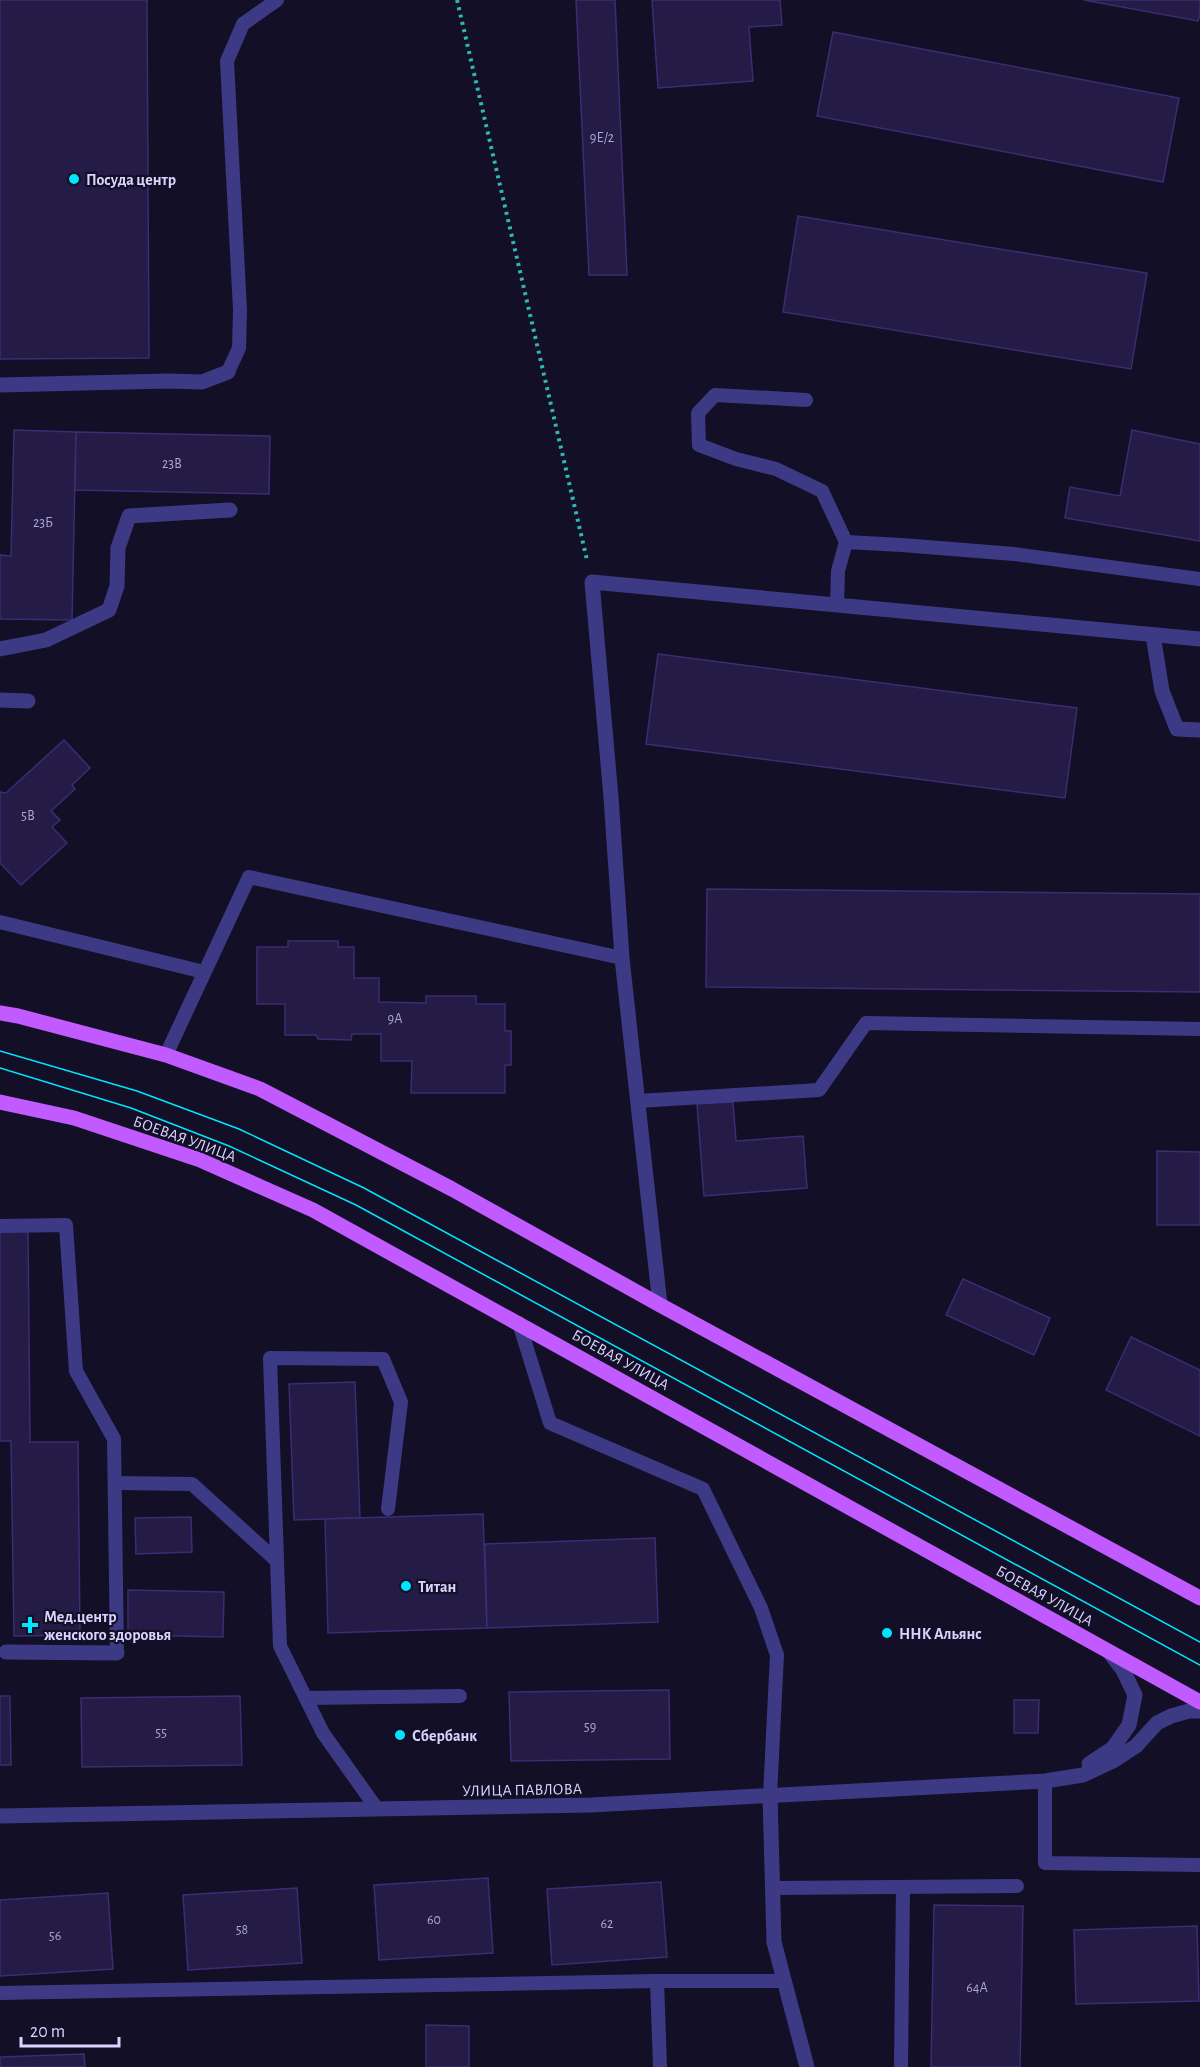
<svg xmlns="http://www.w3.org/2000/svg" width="1200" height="2067" viewBox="0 0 1200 2067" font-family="'Alegreya Sans',sans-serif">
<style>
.building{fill:#241b47;stroke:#3b2d73;stroke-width:1.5}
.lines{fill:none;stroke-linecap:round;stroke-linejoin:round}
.path{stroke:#2fb8b0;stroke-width:4;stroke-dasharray:3 4.5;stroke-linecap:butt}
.service{stroke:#3d3a85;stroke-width:14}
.minor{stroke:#3d3a85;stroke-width:15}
.tertiary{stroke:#3d3a85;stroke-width:15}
.primary{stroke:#c25bff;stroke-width:15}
.tram{stroke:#00e5ff;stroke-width:1.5}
.poi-dot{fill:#00e5ff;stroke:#130f26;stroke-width:2}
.labels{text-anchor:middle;stroke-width:4.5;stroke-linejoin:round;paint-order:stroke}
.number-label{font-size:14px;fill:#aca6d1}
.poi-label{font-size:16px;font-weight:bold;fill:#d9d4ff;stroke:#130f26;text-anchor:start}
.street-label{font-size:16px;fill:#d9d4ff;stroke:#130f26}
</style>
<rect width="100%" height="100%" fill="#130f26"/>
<!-- building -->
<g class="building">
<polygon points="0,0 147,0 149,358 0,359"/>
<polygon points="576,0 615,0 627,275 589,275"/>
<polygon points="652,0 780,0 782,25 749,27 753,81 658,88"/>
<polygon points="1084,0 1200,0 1200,14 1198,21"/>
<polygon points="833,32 1179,98 1163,182 817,116"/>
<polygon points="798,216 1147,273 1131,369 783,312"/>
<polygon points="14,430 76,432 72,620 0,619 0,555 11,556"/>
<polygon points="1132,430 1200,444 1200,541 1065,518 1070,487 1120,496"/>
<polygon points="76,432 270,436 269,494 75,490"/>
<polygon points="658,654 1077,708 1065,798 646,744"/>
<polygon points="64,740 90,768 72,785 75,789 51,811 60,820 52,827 67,843 21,885 0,863 0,792 6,793"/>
<polygon points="707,889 1200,894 1200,992 706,987"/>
<polygon points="288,941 338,941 338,947 354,947 354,978 379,978 379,1002 426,1003 426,996 476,996 476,1004 505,1004 505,1031 511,1031 511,1065 505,1065 505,1093 411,1093 412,1061 381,1061 381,1034 352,1034 351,1040 318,1039 316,1035 285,1035 285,1004 257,1004 257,947 288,947"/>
<polygon points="733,1102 736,1141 803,1136 807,1188 704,1196 697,1104"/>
<polygon points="1157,1151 1200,1152 1200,1225 1157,1225"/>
<polygon points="28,1228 30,1442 78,1442 80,1635 14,1636 11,1441 0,1441 0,1229"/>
<polygon points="963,1279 1050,1318 1034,1355 946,1315"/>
<polygon points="1131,1337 1200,1370 1200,1436 1106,1390"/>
<polygon points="355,1382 360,1518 294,1520 289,1384"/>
<polygon points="483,1514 487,1628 328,1633 325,1519"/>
<polygon points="191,1517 192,1552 136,1554 135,1518"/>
<polygon points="655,1538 658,1622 487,1628 485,1544"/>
<polygon points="128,1590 224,1592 223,1637 128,1635"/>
<polygon points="669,1690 670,1759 511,1761 509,1692"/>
<polygon points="0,1696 10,1696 11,1765 0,1765"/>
<polygon points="240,1696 242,1765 82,1767 81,1698"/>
<polygon points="1014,1700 1039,1700 1038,1733 1014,1733"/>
<polygon points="488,1878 493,1953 379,1960 374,1885"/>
<polygon points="661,1882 667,1957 552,1965 547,1889"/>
<polygon points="297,1888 302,1963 188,1970 183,1895"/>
<polygon points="108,1893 113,1969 0,1976 0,1900"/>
<polygon points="934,1905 1023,1906 1020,2067 931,2067"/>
<polygon points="1197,1926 1199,2001 1076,2004 1074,1930"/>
<polygon points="426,2025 469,2026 469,2067 426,2067"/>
<polygon points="84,2054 85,2067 0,2067 0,2057"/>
</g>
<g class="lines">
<!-- path -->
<polyline class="path" points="457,0 587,560"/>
<!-- service -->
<g class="service">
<polyline points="228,372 239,348 240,310 227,61 243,24 277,0"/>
<polyline points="806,400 715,395 698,413 699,445 736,459 776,469 822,491 846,542"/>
<polyline points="837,605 838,571 846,542 902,545 1014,554 1200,579"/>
<polyline points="0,922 204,972"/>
<polyline points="166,1055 249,877 622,958"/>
<polyline points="638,1101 819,1090 866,1023 1200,1029"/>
<polyline points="0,1226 66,1225 76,1371 114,1439 117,1653"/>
<polyline points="519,1323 550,1423 703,1489 761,1608 777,1655 770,1796"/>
<polyline points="115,1483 192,1484 277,1561"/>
<polyline points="306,1698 460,1696"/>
<polyline points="1045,1781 1045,1863 1200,1865"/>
<polyline points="377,1809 323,1733 280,1646 270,1358 383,1359 401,1402 388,1509"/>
<polyline points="772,1888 1017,1886"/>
<polyline points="657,1981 660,2067"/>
<polyline points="0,1993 657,1981 784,1981"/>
<polyline points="901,2067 903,1887"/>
</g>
<!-- minor -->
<g class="minor">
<polyline points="0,385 167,381 202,382 228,372"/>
<polyline points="1153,635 1162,691 1177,729 1200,730"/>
<polyline points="0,649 46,640 109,610 117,586 118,548 129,516 230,510"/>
<polyline points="0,700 28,701"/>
<polyline points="660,1305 622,958 611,797 592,582 1200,639"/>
<polyline points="6,1652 117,1653"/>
<polyline points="770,1796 774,1942 807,2067"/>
</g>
<!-- tertiary -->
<g class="tertiary">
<polyline points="1089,1764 1113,1748 1129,1725 1135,1695 1123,1670 1109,1652"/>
<polyline points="0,1816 591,1805 1045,1781 1083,1775 1113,1761 1136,1746 1157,1723 1171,1716 1189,1711 1200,1711"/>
</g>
<!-- primary -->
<g class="primary">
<polyline points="0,1013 18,1016 166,1055 260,1089 452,1189 660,1305 1200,1598"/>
<polyline points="0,1102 74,1118 200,1160 313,1210 1200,1702"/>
</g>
<!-- tram -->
<g class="tram">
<polyline points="0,1051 137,1091 239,1129 364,1188 1200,1642"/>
<polyline points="0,1068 131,1108 229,1146 356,1205 1200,1665"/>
</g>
</g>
<!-- markers -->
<g class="poi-dot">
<circle cx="74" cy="179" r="6"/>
<circle cx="406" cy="1586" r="6"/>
<path d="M27 1616h6v6h6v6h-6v6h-6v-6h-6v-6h6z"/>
<circle cx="887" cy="1633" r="6"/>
<circle cx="400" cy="1735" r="6"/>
</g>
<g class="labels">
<!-- number labels -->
<g class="number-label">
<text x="602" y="142">9Е/2</text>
<text x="172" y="468">23В</text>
<text x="43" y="527">23Б</text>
<text x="28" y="820">5В</text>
<text x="395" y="1023">9А</text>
<text x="590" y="1731">59</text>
<text x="161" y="1737">55</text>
<text x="434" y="1924">60</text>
<text x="607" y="1928">62</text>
<text x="242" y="1934">58</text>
<text x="55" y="1940">56</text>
<text x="977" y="1992">64А</text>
</g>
<!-- poi labels -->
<g class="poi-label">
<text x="86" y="185">Посуда центр</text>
<text x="418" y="1592">Титан</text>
<text x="44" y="1622">Мед.центр<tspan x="44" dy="18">женского здоровья</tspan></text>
<text x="899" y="1639">ННК Альянс</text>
<text x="412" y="1741">Сбербанк</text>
</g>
<!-- street labels -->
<g class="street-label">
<text transform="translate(185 1138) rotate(20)" y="6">БОЕВАЯ УЛИЦА</text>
<text transform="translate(621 1359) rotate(29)" y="6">БОЕВАЯ УЛИЦА</text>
<text transform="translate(1045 1595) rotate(29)" y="6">БОЕВАЯ УЛИЦА</text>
<text transform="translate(522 1789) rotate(-1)" y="6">УЛИЦА ПАВЛОВА</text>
</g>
</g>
<!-- scale -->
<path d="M21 2037v9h98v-9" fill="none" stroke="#d9d4ff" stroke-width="3"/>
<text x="30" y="2037" font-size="18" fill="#d9d4ff" stroke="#130f26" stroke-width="4.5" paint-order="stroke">20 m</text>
</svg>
